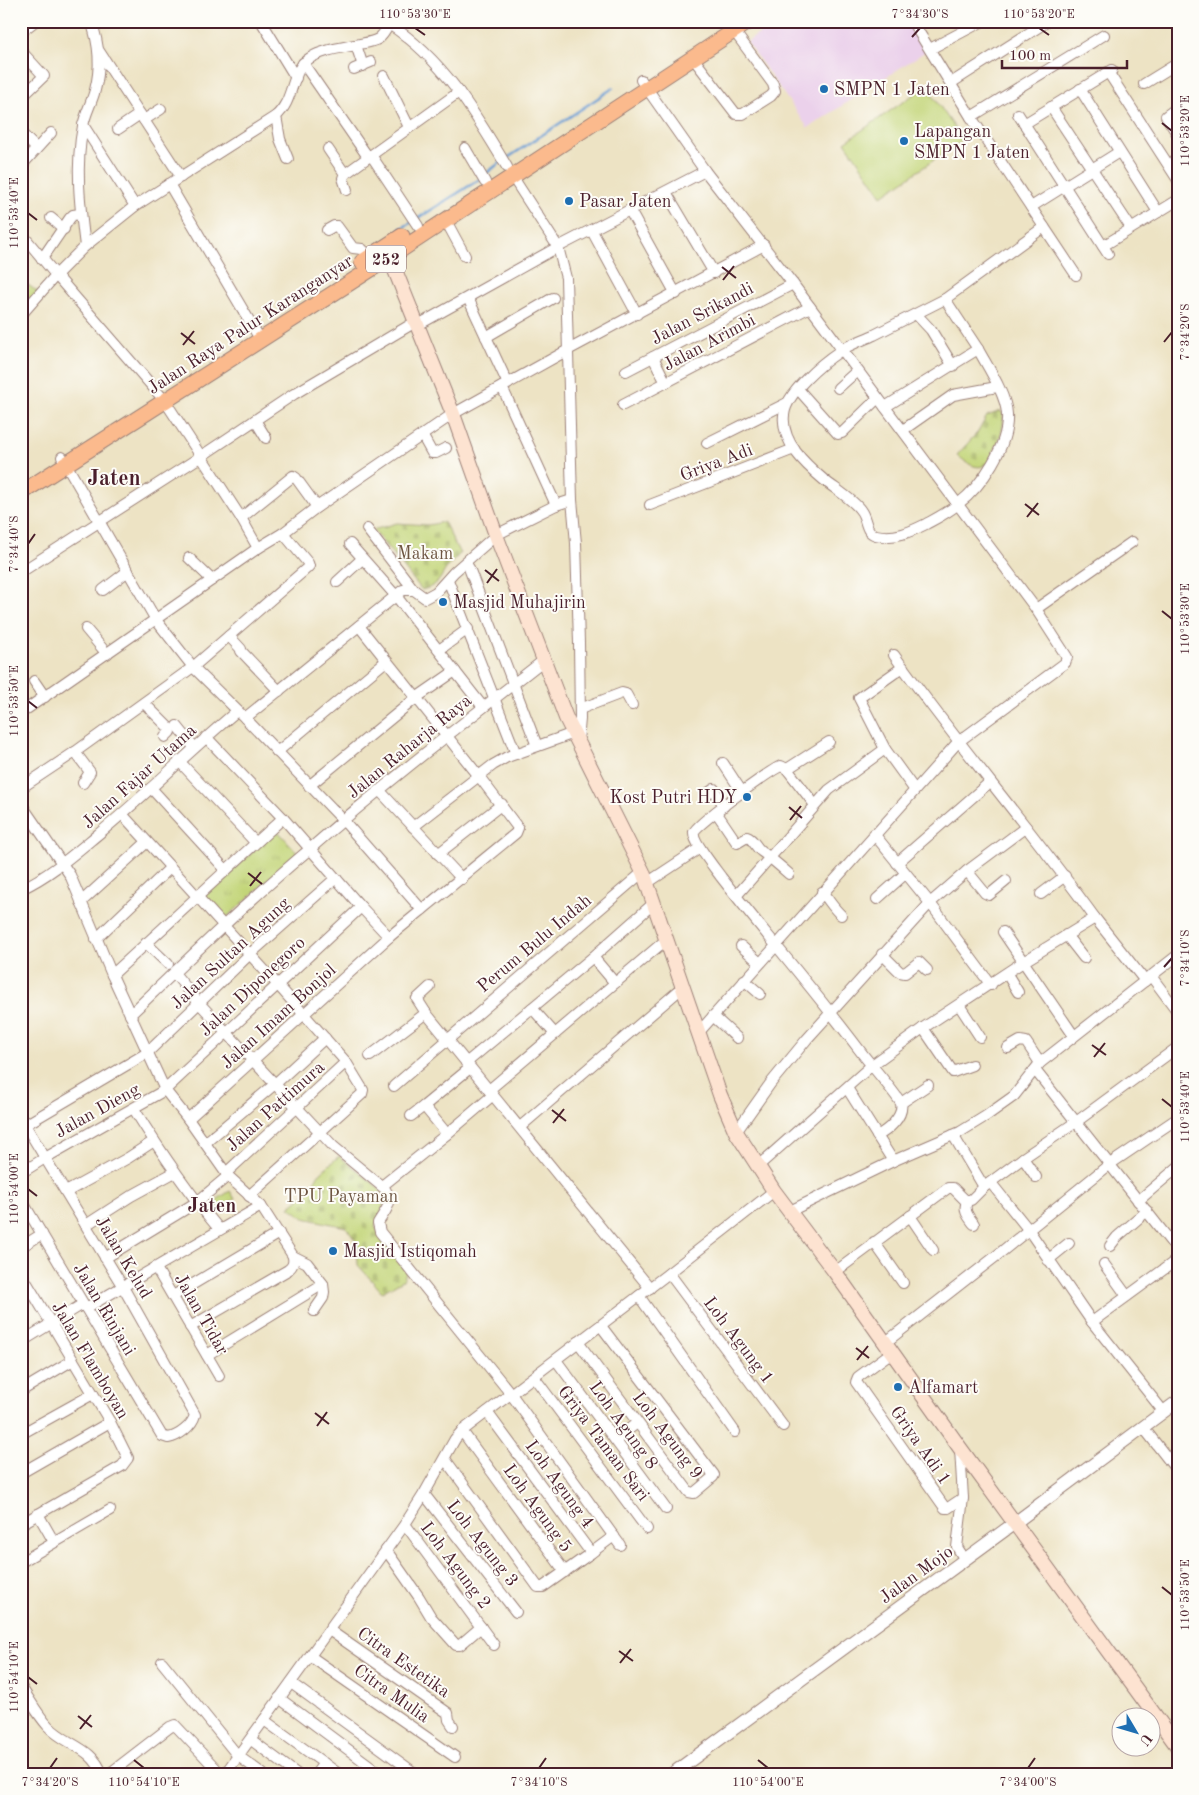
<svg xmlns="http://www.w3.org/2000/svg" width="1199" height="1795" viewBox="0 0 1199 1795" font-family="'Old Standard TT',serif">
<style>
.built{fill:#ebd1eb}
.grass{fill:url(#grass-tufts);stroke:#867a52}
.cemetery{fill:url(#cemetery-stones);stroke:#867a52}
.park{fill:#c3d578;stroke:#867a52}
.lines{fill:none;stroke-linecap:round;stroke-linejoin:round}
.stream{stroke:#689dd4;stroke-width:2.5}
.minor-casing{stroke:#9c8178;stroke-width:12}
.tertiary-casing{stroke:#9c8178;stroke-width:14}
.secondary-casing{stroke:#9c8178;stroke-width:16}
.primary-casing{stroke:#9c8178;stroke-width:17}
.minor{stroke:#fff;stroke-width:10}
.tertiary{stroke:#fff;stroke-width:12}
.secondary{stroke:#fde3d1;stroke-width:14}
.primary{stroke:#fbba8d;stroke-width:15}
.ticks{fill:none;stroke:#4a1f2b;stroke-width:2}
.poi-dot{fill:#1f6fb2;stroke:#fdfcf7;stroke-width:2}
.labels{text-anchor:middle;stroke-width:4;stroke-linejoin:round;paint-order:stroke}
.shield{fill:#fdfcf7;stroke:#806168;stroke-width:1}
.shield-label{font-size:16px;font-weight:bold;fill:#4a1f2b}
.poi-label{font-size:18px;fill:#4a1f2b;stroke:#fdfcf7;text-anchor:start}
.street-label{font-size:18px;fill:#4a1f2b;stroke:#fdfcf7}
.park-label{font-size:18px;fill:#6e5642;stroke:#fdfcf7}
.quarter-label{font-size:20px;font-weight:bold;fill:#4a1f2b;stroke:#fdfcf7}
.district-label{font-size:22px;font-weight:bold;fill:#4a1f2b;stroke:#fdfcf7}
.neatline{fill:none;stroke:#4a1f2b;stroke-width:2}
.ticks-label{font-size:12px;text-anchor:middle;fill:#4a1f2b}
</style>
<defs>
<pattern id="grass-tufts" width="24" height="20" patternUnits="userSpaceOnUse" patternTransform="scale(1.25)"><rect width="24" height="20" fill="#c3d578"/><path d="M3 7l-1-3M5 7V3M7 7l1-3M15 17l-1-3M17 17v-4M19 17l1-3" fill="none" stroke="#a9b668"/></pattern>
<pattern id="cemetery-stones" width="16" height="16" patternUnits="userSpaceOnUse" patternTransform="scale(1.25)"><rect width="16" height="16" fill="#c3d578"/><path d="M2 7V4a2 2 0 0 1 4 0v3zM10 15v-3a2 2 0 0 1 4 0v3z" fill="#a9b668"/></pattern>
</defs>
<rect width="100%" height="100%" fill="#fdfcf7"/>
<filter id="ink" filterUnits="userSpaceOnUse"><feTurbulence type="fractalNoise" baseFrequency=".02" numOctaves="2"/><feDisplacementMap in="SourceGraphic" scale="10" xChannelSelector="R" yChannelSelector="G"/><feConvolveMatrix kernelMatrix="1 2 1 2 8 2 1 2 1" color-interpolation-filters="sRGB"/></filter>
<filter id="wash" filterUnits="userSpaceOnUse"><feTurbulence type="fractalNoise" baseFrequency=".0096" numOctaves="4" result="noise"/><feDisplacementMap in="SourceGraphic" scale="20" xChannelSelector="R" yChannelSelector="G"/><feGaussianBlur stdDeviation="1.12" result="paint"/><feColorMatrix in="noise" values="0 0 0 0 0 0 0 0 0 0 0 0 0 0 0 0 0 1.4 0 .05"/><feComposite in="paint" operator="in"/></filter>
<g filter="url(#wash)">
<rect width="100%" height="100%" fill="#ede3c4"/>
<!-- built -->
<polygon class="built" points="778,21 907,21 926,51 808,128 747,42"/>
<!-- grass -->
<polygon class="grass" points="277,830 298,853 224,920 203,896"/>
<!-- cemetery -->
<g class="cemetery">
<polygon points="21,280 38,292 21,311"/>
<path d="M1001,411C1009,426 994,448 989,463C977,472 967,463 957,455L978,432L987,416Z"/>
<path d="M444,522L460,554C456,558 452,562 448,566C438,580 441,584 422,590L373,530L397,523L428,525Z"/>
<path d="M339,1156C348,1164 381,1187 384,1196C386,1205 378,1219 375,1227L407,1271L403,1280L382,1292L358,1265L357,1243L346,1227L304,1218L289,1207L305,1194L319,1174Z"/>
</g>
<!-- park -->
<g class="park">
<polygon points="926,86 963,140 882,196 845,142"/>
<polygon points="230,1191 235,1199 217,1210 213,1202"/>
</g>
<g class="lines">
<!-- stream -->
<g class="stream">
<polyline points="506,159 613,88"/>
<polyline points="484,175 501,162"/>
<polyline points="417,219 480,179"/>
<polyline points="400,229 412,222"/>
</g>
</g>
</g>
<g filter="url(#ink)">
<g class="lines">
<!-- minor casing -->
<g class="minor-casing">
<g id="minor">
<polyline points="261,21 296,78"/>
<path d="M390,21L389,24C443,59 475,113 507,167"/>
<polyline points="912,21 971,117 1076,275"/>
<polyline points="21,32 35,21"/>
<polyline points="356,45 363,66"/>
<polyline points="930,49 983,21"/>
<polyline points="21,51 44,76 21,98"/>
<polyline points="99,51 181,177"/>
<polyline points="693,58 736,114 743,114 771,96 775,91 773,84 734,31"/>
<polyline points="303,63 368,157"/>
<polyline points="354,69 371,62"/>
<polyline points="1108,72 1178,180"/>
<polyline points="384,76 409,127"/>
<polyline points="641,80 705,171 793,284 1036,609 1067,657 1065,663 958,742 699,1032"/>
<polyline points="951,83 1048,21"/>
<polyline points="1144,84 1178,63"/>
<polyline points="1080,89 1158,212"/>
<polyline points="1051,107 1131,228"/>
<polyline points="1178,107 1166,116 1178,135"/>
<polyline points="1018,114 1108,254"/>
<polyline points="276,116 280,139 288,159"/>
<polyline points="971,117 1104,35"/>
<polyline points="144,120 161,109"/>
<polyline points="1024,124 1112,70"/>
<polyline points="83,125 135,206 85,246 56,275 165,401 241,518 258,548"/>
<polyline points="118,129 140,114"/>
<polyline points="21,133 36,148"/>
<polyline points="465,148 485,182"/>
<polyline points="328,149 345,174"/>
<polyline points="371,155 418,226"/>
<polyline points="21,166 51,133"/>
<polyline points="512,176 558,247 566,278 572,500 576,543 579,643 580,719 578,741"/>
<polyline points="169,184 260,339"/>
<polyline points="347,190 343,178 345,174 459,92"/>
<polyline points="666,192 714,273"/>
<path d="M135,206L276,116C295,100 290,70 310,58C323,50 340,48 355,45C362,43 371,43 378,39C383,36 386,30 389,24L384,21"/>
<polyline points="1031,207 1119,152"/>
<polyline points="630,211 676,294"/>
<polyline points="51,218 64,229"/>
<polyline points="445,219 465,256"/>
<polyline points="327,230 334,226 337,226 353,248 362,249 370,257"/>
<polyline points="592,231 637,314"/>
<polyline points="21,233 56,275 21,315"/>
<path d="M85,246C80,207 75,166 83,126C85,114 92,102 95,90C101,68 99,43 91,21"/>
<polyline points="1103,246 1178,200"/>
<polyline points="42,259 70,218 73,215 80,214"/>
<polyline points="468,298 508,384"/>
<polyline points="916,314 931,330 953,366"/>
<polyline points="418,325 558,247 705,171"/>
<polyline points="486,337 553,298"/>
<polyline points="978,349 945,299 1044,227"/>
<polyline points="653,357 666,383"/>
<polyline points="626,371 793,284"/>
<polyline points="502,387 556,505 572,500"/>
<polyline points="838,388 857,371"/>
<polyline points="798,389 838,434 842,433 878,398"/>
<polyline points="623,405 810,307"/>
<path d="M885,407L978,349C987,366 1006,394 1007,414C1009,445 982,486 958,504C949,512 937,518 926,524C910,532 895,539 876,535C865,533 867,519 861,511C854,500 835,489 824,480C805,464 781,442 784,415C786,393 822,363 840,351C850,344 863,340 874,335C898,323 921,311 945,299"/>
<polyline points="255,420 266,438"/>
<polyline points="903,430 953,395 997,387"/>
<polyline points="422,435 432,453 436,453 446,448"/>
<polyline points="707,443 787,403"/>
<polyline points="62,457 156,620 193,667 245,718 343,820 422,910"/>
<polyline points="650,505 794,449"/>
<polyline points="241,518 293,476 296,478 317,507"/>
<polyline points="367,529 414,590"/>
<polyline points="350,544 396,596 483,707"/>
<polyline points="189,558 212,580"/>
<polyline points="469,568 537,746"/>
<polyline points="21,572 200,457 294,394 417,321"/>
<polyline points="448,580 516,754"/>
<polyline points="337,582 362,559"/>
<polyline points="103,590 128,571"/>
<polyline points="1036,609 1132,542"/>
<polyline points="86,629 107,654"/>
<polyline points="229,636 241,649 241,651 279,691"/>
<polyline points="439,650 468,629"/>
<path d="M894,655C958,745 1030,828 1095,918"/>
<polyline points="903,667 859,698 885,749 914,789"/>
<polyline points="34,681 45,697"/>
<polyline points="144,703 169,728 170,732 165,737"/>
<polyline points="580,709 622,693 626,694 632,705"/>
<polyline points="21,713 258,548 283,533 317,507 453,414 568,350 764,245"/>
<polyline points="245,718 403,590 414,590 425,598 436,592 454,572 496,535 556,505"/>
<polyline points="177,726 194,747"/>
<polyline points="206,737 283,818 361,907 389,937"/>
<polyline points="75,752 90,772 83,783"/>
<polyline points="277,752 386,661"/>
<polyline points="179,761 255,842"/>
<polyline points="723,763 742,792"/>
<polyline points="787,769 829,742"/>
<polyline points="309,786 416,698 455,671"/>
<polyline points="21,788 75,752 193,667 306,569 309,566 308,563 283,533"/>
<polyline points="151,788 226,870"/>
<polyline points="380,791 462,879"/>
<polyline points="704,796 714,789 724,806"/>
<polyline points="21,804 70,875 112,975 165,1090 188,1119 228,1176 261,1206 293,1256 307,1263 323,1284 324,1292 323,1298 314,1311"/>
<path d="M815,805L787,769L781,766C771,770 696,824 694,832C692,840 716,870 721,877C767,936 816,992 861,1052C874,1069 889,1085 901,1103C904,1117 888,1130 877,1136"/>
<path d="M716,812L737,843L747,837C754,839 755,847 761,851C771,858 780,866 789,874"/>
<polyline points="122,814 277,984 346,1062 363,1090 362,1094 249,1196"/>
<polyline points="413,827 493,765 507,757 574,733"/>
<polyline points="874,834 930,903 991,985"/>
<polyline points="438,854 502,804"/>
<polyline points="897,863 990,782"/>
<polyline points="967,871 985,893 989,895 1006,881"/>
<polyline points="647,883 700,848"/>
<path d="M21,889C49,876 73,855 96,836C145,796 189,751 237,711"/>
<path d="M822,892C829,900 833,908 841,915"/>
<polyline points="1041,894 1065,876"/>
<polyline points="737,895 829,790 885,749"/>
<polyline points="877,899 905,874"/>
<polyline points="81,902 147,842"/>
<polyline points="1003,932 1074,1036"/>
<polyline points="1066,935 1084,958"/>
<polyline points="96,939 170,868"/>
<polyline points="146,943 168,964"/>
<polyline points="741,946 760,963"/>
<polyline points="882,954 900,972 905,973 919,962 927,970"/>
<polyline points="593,957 615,983"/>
<path d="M174,973L200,1004L333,1146L385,1189C394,1204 386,1209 378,1223L380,1232L511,1394L620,1545"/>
<polyline points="1007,974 1018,992"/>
<polyline points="112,975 283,818"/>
<polyline points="1151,976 1178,1012"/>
<polyline points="744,980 760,994"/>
<polyline points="430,987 417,999 426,1013 650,1288"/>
<polyline points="959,1005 980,1037"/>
<polyline points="532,1008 555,1034"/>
<path d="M130,1015C189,958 248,901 311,848C386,782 465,722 544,660"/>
<polyline points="713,1016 737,1038"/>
<polyline points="923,1028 953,1072 972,1065"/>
<polyline points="1008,1048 1020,1041 1026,1042 1040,1063"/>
<polyline points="370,1056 426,1013"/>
<polyline points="466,1063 593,957 654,903"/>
<polyline points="1035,1070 1178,1251"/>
<polyline points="394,1086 643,872"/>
<polyline points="847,1088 893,1161"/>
<polyline points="489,1090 667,939"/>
<polyline points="901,1103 928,1085"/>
<polyline points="424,1106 470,1068"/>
<path d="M134,1109C160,1151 187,1191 219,1229"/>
<polyline points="411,1116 424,1106 447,1134"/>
<path d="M21,1118L123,1287L195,1415C192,1426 179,1436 168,1438L162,1436L21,1199"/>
<polyline points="188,1119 389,937 516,833 518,828 478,775 359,626"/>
<polyline points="25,1125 147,1053 250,954 336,878"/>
<polyline points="520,1127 683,987"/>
<polyline points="736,1132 770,1084 807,1039 930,903 967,871 1026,827"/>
<polyline points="953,1135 984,1187"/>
<polyline points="205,1143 275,1084 325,1038"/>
<polyline points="1023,1158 1036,1177"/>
<polyline points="757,1167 872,1065 923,1028 1023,962 1095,918 1145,981"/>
<polyline points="21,1173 45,1158 165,1090 361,907"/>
<polyline points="226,1173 346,1062"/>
<polyline points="991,1183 1028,1229 1092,1322 1163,1411"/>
<polyline points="382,1186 447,1134 493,1095"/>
<polyline points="66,1192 128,1158 154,1141"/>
<path d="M967,1201C963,1211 968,1216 974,1224"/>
<polyline points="1138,1201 1178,1167"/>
<polyline points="790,1211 893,1161 960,1132 986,1116 1014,1096 1040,1063 1178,955"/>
<polyline points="910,1216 933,1250"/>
<polyline points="86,1225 131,1196 175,1172"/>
<polyline points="874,1242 903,1283"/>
<polyline points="1110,1246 1117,1237 1147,1211"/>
<polyline points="21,1247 42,1234"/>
<polyline points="105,1258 197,1202 228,1176"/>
<polyline points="1048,1260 1069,1243"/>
<polyline points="1104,1264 1127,1296"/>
<polyline points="156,1268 219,1376"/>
<polyline points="835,1272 948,1188 953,1188 965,1200 971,1200 984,1187 1023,1158 1076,1122 1178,1047"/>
<polyline points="21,1273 110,1422 128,1458 122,1466 21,1524"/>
<polyline points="669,1273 783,1426"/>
<polyline points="173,1296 279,1233"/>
<polyline points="639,1296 735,1432"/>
<polyline points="86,1308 261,1206"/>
<polyline points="1092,1322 1178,1259"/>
<path d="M190,1327L288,1270C293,1266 294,1263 293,1256"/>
<polyline points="21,1342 83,1304"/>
<polyline points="578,1342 689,1492 694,1493 713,1477 714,1475 601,1326"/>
<polyline points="886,1342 995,1257 1110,1164 1178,1118"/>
<polyline points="892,1352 858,1377 856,1382 945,1508 948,1508 963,1498"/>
<polyline points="207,1355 323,1284"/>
<polyline points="556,1360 666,1509"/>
<polyline points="534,1377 647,1529"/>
<polyline points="21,1391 73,1360"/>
<polyline points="487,1412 591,1553 614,1536"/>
<polyline points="1143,1427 1178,1472"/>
<polyline points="462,1431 565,1572"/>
<polyline points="21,1434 93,1394"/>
<polyline points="615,1440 637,1423"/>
<polyline points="960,1449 963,1498 957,1547 965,1560"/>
<polyline points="445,1459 538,1587 543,1587 591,1553"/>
<polyline points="21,1473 110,1422"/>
<polyline points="424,1494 516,1612"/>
<polyline points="38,1514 54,1542"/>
<polyline points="405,1524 494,1645"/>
<polyline points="386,1550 419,1597 431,1617 456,1645 460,1645 481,1627"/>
<polyline points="21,1562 110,1510"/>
<polyline points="329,1630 448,1713 449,1720 453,1726"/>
<polyline points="310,1656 455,1757"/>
<polyline points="162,1662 238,1756 263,1774"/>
<polyline points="291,1683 416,1774"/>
<path d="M21,1687C30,1700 37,1714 48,1726C65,1745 93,1747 102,1774"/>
<polyline points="279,1698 381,1774"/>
<polyline points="264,1720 339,1774"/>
<polyline points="254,1742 297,1774"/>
<polyline points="109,1774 170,1727 175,1725 221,1774"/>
<polyline points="225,1774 405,1524 424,1494 455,1439 462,1431 669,1273 774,1191"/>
<polyline points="316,1774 324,1763"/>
</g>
</g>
<!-- tertiary casing -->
<g class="tertiary-casing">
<polyline id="tertiary" points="672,1774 1016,1522 1178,1401"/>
</g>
<!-- secondary casing -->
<g class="secondary-casing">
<polyline id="secondary" points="386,248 453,414 496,535 566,718 643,872 720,1095 736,1132 774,1191 835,1272 960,1448 1178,1747"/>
</g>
<!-- primary casing -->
<g class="primary-casing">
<g id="primary">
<polyline points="362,262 402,236"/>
<polyline points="21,493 390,257 749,21"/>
</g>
</g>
<!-- minor -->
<use href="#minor" class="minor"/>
<!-- tertiary -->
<use href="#tertiary" class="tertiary"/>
<!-- secondary -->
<use href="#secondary" class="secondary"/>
<!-- primary -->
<use href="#primary" class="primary"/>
</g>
</g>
<!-- ticks -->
<path class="ticks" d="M415,28L425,35M1039,28L1049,35M912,37L920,28M1162,123L1172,131M28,213L37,220M722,267L736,278M723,280L734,266M181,333L195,344M1164,342L1172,332M183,345L194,331M1025,504L1039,515M1027,517L1038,503M28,544L35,534M485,570L499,581M487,583L497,569M1162,611L1172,619M28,701L37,708M789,807L802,818M790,820L801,806M248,873L262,884M250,886L261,872M1164,967L1172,958M1092,1045L1106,1055M1094,1057L1105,1043M1162,1099L1172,1107M552,1110L566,1121M553,1123L564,1109M28,1189L37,1196M856,1348L869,1358M857,1360L868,1346M315,1413L329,1424M317,1426L327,1412M1162,1587L1172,1595M619,1651L633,1661M620,1663L631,1649M28,1677L37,1684M78,1716L92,1727M80,1729L91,1715M134,1760L144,1768M758,1760L768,1768M50,1768L57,1758M539,1768L546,1758M1028,1768L1035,1758"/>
<!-- markers -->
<g class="poi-dot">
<circle cx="824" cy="89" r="5"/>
<circle cx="904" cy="141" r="5"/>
<circle cx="569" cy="201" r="5"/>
<circle cx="443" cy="602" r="5"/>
<circle cx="747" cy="797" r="5"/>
<circle cx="333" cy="1251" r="5"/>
<circle cx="898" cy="1387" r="5"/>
</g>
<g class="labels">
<!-- shield labels -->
<rect class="shield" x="366" y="245.5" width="40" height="27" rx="4"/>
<g class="shield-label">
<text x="386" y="265">252</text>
</g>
<!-- poi labels -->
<g class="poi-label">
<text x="834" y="95">SMPN 1 Jaten</text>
<text x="914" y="137">Lapangan<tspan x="914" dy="21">SMPN 1 Jaten</tspan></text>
<text x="579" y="207">Pasar Jaten</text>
<text x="453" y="608">Masjid Muhajirin</text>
<text x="737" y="803" text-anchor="end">Kost Putri HDY</text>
<text x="343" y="1257">Masjid Istiqomah</text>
<text x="908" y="1393">Alfamart</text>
</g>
<!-- street labels -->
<g class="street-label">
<text transform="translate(702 313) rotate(-28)" y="6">Jalan Srikandi</text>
<text transform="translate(250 324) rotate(-33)" y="6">Jalan Raya Palur Karanganyar</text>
<text transform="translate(709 342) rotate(-28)" y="6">Jalan Arimbi</text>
<text transform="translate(716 462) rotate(-21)" y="6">Griya Adi</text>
<text transform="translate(409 746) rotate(-39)" y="6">Jalan Raharja Raya</text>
<text transform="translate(139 776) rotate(-42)" y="6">Jalan Fajar Utama</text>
<text transform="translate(534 943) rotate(-40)" y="6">Perum Bulu Indah</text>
<text transform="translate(230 953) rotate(-43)" y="6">Jalan Sultan Agung</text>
<text transform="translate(252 986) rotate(-43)" y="6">Jalan Diponegoro</text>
<text transform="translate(278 1016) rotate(-42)" y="6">Jalan Imam Bonjol</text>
<text transform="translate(275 1106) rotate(-42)" y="6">Jalan Pattimura</text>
<text transform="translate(97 1110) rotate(-29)" y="6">Jalan Dieng</text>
<text transform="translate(124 1257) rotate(59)" y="6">Jalan Kelud</text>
<text transform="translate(105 1309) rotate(59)" y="6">Jalan Rinjani</text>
<text transform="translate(202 1314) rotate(60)" y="6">Jalan Tidar</text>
<text transform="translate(739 1340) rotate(53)" y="6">Loh Agung 1</text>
<text transform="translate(91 1360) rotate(59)" y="6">Jalan Flamboyan</text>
<text transform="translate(624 1425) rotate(54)" y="6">Loh Agung 8</text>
<text transform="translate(668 1435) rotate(53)" y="6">Loh Agung 9</text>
<text transform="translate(604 1443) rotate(53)" y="6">Griya Taman Sari</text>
<text transform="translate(921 1445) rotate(55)" y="6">Griya Adi 1</text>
<text transform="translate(560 1484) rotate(54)" y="6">Loh Agung 4</text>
<text transform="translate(538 1508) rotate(54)" y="6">Loh Agung 5</text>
<text transform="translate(483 1543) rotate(52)" y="6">Loh Agung 3</text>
<text transform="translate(456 1565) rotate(53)" y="6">Loh Agung 2</text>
<text transform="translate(916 1574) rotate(-36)" y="6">Jalan Mojo</text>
<text transform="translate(404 1662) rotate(35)" y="6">Citra Estetika</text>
<text transform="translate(392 1693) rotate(35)" y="6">Citra Mulia</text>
</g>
<!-- park labels -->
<g class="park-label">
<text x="425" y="559">Makam</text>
<text x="341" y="1202">TPU Payaman</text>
</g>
<!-- quarter labels -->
<g class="quarter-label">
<text x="212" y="1212">Jaten</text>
</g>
<!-- district labels -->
<g class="district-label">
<text x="114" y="485">Jaten</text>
</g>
</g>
<!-- margin -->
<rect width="1199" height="1795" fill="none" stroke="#fdfcf7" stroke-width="55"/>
<!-- north arrow -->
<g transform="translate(1136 1732) rotate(128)"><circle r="24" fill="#fdfcf7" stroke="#b5a4a5"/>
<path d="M0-4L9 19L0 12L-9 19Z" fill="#1f6fb2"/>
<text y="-8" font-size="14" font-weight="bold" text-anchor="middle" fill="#4a1f2b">U</text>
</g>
<!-- scale -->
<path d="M1002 60v8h125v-8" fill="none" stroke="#4a1f2b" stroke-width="2.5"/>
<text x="1009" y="60" font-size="15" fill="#4a1f2b" stroke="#fdfcf7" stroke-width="4" paint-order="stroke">100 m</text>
<rect x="28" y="28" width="1144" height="1740" class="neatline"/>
<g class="ticks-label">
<text x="415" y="18">110°53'30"E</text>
<text x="920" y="18">7°34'30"S</text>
<text x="1039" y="18">110°53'20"E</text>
<text transform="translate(1185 131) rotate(-90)" y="4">110°53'20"E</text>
<text transform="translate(14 213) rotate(-90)" y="4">110°53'40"E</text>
<text transform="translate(1185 332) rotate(-90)" y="4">7°34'20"S</text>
<text transform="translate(14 544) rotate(-90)" y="4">7°34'40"S</text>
<text transform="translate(1185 619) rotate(-90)" y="4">110°53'30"E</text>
<text transform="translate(14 701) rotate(-90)" y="4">110°53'50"E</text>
<text transform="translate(1185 958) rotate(-90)" y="4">7°34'10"S</text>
<text transform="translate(1185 1107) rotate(-90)" y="4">110°53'40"E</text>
<text transform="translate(14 1189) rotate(-90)" y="4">110°54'00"E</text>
<text transform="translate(1185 1595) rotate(-90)" y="4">110°53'50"E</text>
<text transform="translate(14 1677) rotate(-90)" y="4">110°54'10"E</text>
<text x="50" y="1786">7°34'20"S</text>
<text x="144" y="1786">110°54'10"E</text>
<text x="539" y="1786">7°34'10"S</text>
<text x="768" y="1786">110°54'00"E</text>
<text x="1028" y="1786">7°34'00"S</text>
</g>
</svg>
